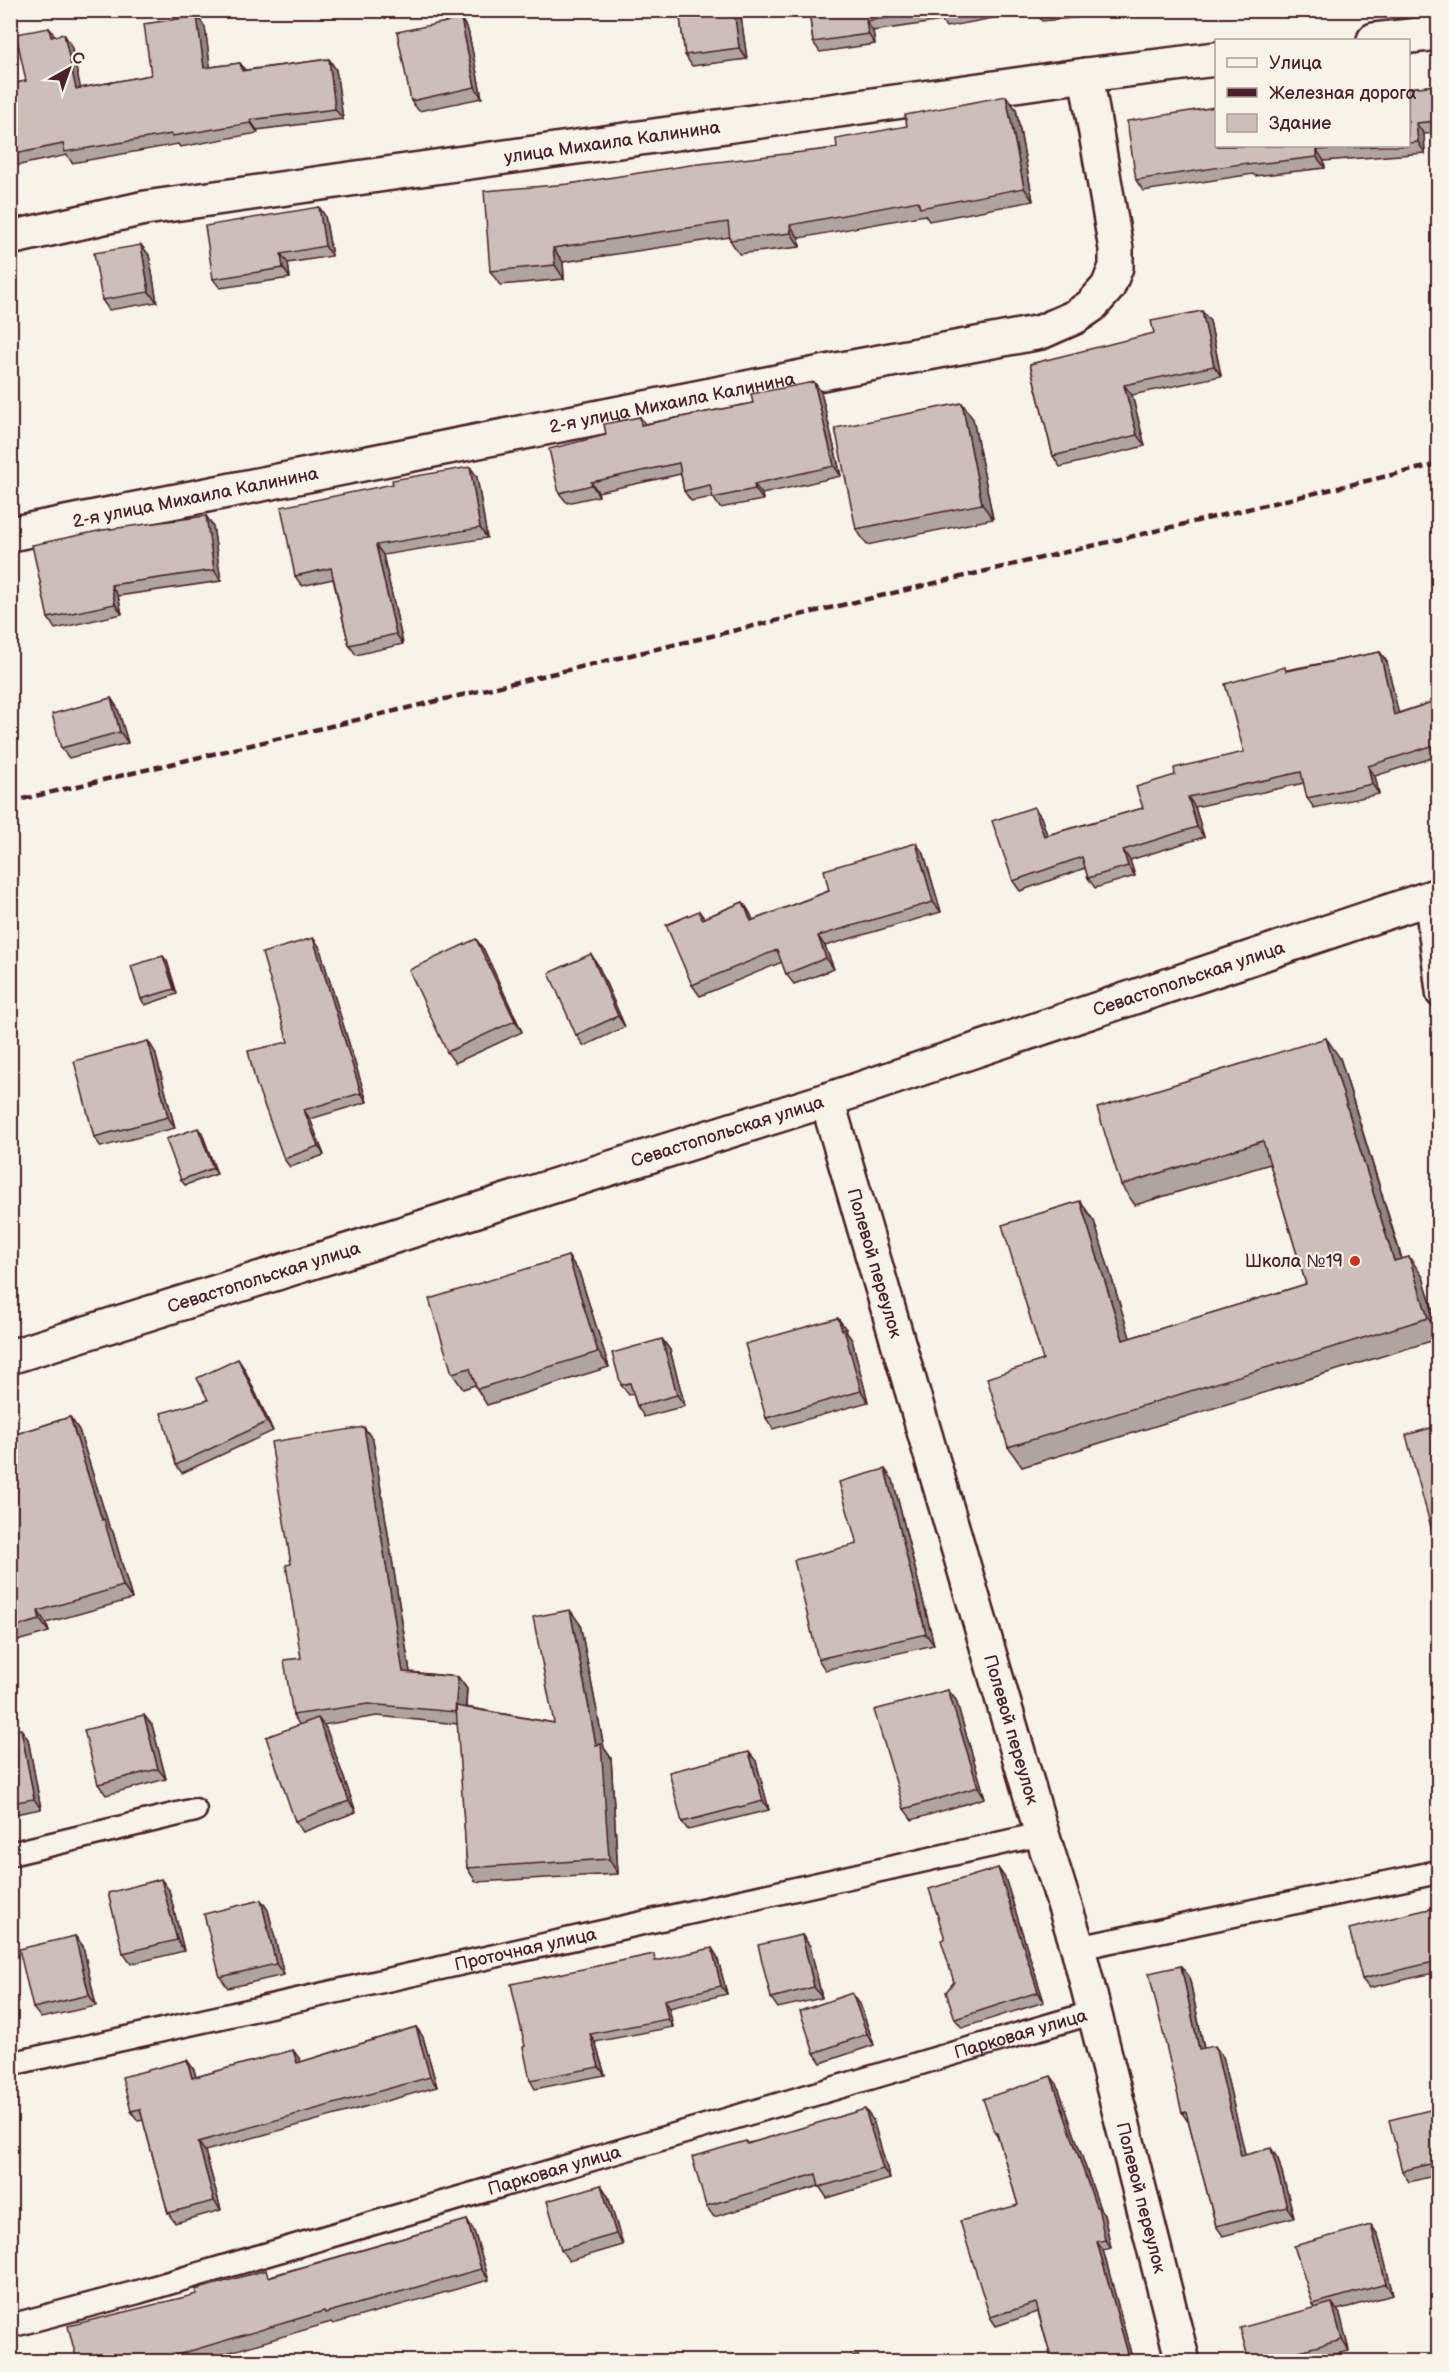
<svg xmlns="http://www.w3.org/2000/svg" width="1449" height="2372" viewBox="0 0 1449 2372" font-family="'Balsamiq Sans',sans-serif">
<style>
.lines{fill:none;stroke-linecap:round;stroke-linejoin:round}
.service-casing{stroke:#4a1f2b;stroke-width:27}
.minor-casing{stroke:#4a1f2b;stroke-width:38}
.tertiary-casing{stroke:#4a1f2b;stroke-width:38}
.service{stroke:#f7f3e8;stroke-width:22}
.minor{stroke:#f7f3e8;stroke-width:33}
.tertiary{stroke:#f7f3e8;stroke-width:33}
.rail{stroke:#4a1f2b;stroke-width:4.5;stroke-dasharray:9 4.5;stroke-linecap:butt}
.wall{fill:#afa49f;stroke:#4a1f2b;stroke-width:1.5}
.shaded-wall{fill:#8f8682;stroke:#4a1f2b;stroke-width:1.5}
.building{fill:#ccbfb9;stroke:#4a1f2b;stroke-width:1.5}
.poi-dot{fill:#c8321e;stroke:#f7f3e8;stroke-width:2}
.labels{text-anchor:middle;stroke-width:4.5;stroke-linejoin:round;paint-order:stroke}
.street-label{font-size:18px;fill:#4a1f2b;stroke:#f7f3e8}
.poi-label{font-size:18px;fill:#4a1f2b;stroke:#f7f3e8;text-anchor:end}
</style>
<rect width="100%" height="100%" fill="#f7f3e8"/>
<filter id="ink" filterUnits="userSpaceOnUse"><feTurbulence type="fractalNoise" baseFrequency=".0167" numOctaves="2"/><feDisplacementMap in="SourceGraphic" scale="12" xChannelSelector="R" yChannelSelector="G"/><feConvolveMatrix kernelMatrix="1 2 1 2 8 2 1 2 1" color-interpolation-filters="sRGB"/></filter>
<g filter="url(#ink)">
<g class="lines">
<!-- service casing -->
<g class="service-casing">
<g id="service">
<polyline points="1426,899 1438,995"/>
<polyline points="10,1854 195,1810"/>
<polyline points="1078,1948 1438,1872"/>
<path id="s1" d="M10,2064L1042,1834"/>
<path id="s2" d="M10,2326L138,2292L1095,2012"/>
</g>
</g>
<!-- minor casing -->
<g class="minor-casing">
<g id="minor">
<polyline points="1374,40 1438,33"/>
<path id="s3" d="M10,238L145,208L1086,75L1216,59"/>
<path id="s4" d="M10,534L837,370L1041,332L1075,317L1091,306L1108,287L1116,267V249L1086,75"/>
<path id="s5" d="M827,1100L1042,1834L1078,1948L1183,2362"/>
</g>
</g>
<!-- tertiary casing -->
<g class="tertiary-casing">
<g id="tertiary">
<path id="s6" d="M10,1357L827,1100L1438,895"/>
</g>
</g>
<!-- service -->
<use href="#service" class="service"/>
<!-- minor -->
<use href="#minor" class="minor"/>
<!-- tertiary -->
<use href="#tertiary" class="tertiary"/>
<!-- rail -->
<polyline class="rail" points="10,802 1438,464"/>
</g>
<!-- wall -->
<g class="wall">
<polygon points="679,10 740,10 747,59 692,66 685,55"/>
<polygon points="809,10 1035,10 946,27 942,21 873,31 875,44 820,52 813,42"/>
<polygon points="1035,10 1123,10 1123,13 1042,21"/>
<polygon points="197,16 205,27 210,67 240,63 245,70 329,59 336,70 343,119 257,130 258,133 180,147 178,144 72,163 67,155 10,167 10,84 26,81 49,28 55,36 71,45 80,88 151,75"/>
<polygon points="461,19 468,30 482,98 419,111 411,101"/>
<polygon points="1438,85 1438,133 1424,134 1425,153 1324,161 1325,168 1255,176 1253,174 1143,191 1136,180 1216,146 1408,146 1408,88"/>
<polygon points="1006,96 1016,109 1033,201 929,221 925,215 799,238 800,247 739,254 730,240 730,237 563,262 564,279 500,285 490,271 569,184 837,148"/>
<polygon points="319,207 325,216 332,256 288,263 290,278 220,288 213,279"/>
<polygon points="141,245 149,255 157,302 109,310 102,300"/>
<polygon points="1210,321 1221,376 1132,395 1145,446 1060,467 1053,456 1030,364"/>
<polygon points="814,382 821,392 841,476 762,494 763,500 720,508 713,497 691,501 684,491 681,474 598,492 599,496 567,503 559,493 606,435 640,417 645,424 753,403"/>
<polygon points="973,419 993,519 867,545 856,529"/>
<polygon points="470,467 477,477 487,538 383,555 403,644 356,655 349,645 333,579 302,586 295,576 393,484"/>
<polygon points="206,516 213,526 221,581 118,596 122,614 55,629 48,618"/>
<polygon points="1380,652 1387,662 1398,713 1438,700 1438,756 1375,776 1379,794 1314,808 1307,798 1304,783 1195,807 1204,837 1130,860 1135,876 1095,888 1088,878 1085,868 1020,891 1013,881 1034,807 1041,817 1047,835 1143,808 1175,775 1244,752 1287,670"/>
<polygon points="111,698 118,709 128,743 69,758 61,748"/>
<polygon points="924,854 941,912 825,946 834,969 794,984 786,974 782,962 700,996 692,985 699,911 704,918 743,902 750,913 753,920"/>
<polygon points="313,938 319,946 367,1102 310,1119 324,1155 290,1167 284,1159 288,1042"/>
<polygon points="484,950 522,1032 455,1063 447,1052"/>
<polygon points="167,961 177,994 145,1005 141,999"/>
<polygon points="598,965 625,1027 584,1046 576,1035"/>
<polygon points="148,1041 155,1052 175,1128 101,1147 94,1137"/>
<polygon points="1340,1058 1402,1259 1409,1257 1423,1277 1438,1327 1438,1339 1022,1467 1008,1447 1043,1360 1094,1221 1130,1338 1306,1284 1270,1164 1135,1205 1121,1185"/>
<polygon points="202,1133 217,1174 185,1185 181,1180"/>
<polygon points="568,1256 579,1272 609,1367 487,1405 477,1389 475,1385 463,1389 452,1373"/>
<polygon points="846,1329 847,1333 852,1340 868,1402 773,1429 766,1418"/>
<polygon points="662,1339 670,1350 685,1406 644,1417 637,1406 633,1394 629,1395 621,1385"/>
<polygon points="244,1368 273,1431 182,1473 176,1465 208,1400"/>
<polygon points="70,1417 79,1430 109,1526 113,1532 132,1599 46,1623 49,1632 10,1643 10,1436"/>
<polygon points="373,1440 410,1672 458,1677 467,1689 466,1707 554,1723 580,1624 604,1748 611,1758 618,1874 476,1882 467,1868 458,1724 377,1716 323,1725 326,1728 356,1812 303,1832 295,1821 299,1724 293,1715 301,1658 291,1564"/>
<polygon points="893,1480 934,1645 825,1670 818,1659 857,1544"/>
<polygon points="948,1690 956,1700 985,1798 912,1820 904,1809"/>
<polygon points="152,1725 166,1779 106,1795 98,1784"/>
<polygon points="10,1730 28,1739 41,1809 10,1815"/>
<polygon points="756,1761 769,1810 688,1830 682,1822"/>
<polygon points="998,1868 1005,1878 1044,2002 962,2028 955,2019 954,1982 945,1939"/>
<polygon points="169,1890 184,1951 131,1964 123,1953"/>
<polygon points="261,1900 268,1910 284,1975 228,1988 220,1977"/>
<polygon points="1438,1907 1438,1972 1369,1988 1362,1979"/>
<polygon points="802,1935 810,1946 822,1998 778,2008 771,1998"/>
<polygon points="75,1936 83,1946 96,2006 41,2018 33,2008"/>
<polygon points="717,1956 727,1994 669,2008 673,2027 595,2042 605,2075 535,2089 530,2080 525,2046 658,1961"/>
<polygon points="1189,1976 1204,2048 1222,2056 1245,2155 1278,2159 1294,2217 1223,2236 1216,2226 1189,2123 1182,2113"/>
<polygon points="860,2004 874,2045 821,2063 814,2053"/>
<polygon points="416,2027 423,2037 437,2087 205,2151 221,2210 175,2223 168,2213 143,2120 138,2121 131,2111 187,2060 194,2070 196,2077 293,2050 301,2062"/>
<polygon points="1057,2084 1100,2209 1104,2215 1111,2248 1103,2250 1133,2361 1052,2361 1038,2312 996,2326 990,2317 1018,2205 999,2139 995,2133"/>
<polygon points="1438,2108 1438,2175 1409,2182 1402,2171"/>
<polygon points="873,2120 890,2179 827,2198 819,2186 714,2217 706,2206 748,2143"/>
<polygon points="601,2185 608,2196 623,2245 569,2261 561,2250"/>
<polygon points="467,2220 474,2231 489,2280 333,2324 331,2322 200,2361 77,2361 270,2276"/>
<polygon points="1371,2225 1378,2235 1393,2295 1337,2310 1340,2314 1349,2351 1308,2361 1249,2361 1315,2308 1313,2304"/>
</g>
<!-- shaded-wall -->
<g class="shaded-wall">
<polygon points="734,10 740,10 747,59 739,48"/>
<polygon points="197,16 205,27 212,79 204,68"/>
<polygon points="461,19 468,30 482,98 475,87"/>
<polygon points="866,21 873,31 875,44 868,34"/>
<polygon points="49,28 56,38 51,37"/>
<polygon points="64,34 71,45 83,99 76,89"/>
<polygon points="329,59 336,70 343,119 335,109"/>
<polygon points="240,63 247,73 242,71"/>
<polygon points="1006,96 1016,109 1033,201 1024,188"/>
<polygon points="250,120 257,130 258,133 251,123"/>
<polygon points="1416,123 1424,134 1425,153 1418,142"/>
<polygon points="1317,150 1324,161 1325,168 1317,157"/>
<polygon points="319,207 325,216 332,256 325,246"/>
<polygon points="790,225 799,238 800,247 791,233"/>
<polygon points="141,245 149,255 157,302 149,292"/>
<polygon points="553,248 563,262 564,279 555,265"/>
<polygon points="281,254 288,263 290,278 283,268"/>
<polygon points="1202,311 1210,321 1221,376 1214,366"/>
<polygon points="814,382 821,392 841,476 834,466"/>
<polygon points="1124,385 1132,395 1145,446 1137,435"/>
<polygon points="962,403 973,419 993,519 982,504"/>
<polygon points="470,467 477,477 487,538 480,528"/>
<polygon points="591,482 598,492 599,496 592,485"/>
<polygon points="754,484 762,494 763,500 755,489"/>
<polygon points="206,516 213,526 221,581 214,570"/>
<polygon points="376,545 383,555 403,644 396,634"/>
<polygon points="111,585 118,596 122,614 115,604"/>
<polygon points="1380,652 1387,662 1401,724 1394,715"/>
<polygon points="111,698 118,709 128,743 120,732"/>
<polygon points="1368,766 1375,776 1379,794 1372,784"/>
<polygon points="1188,797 1195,807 1204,837 1197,827"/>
<polygon points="1034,807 1041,817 1051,846 1044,836"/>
<polygon points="916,843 924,854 941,912 933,902"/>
<polygon points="1123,850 1130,860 1135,876 1128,866"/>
<polygon points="743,902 750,913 758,932 751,921"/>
<polygon points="818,936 825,946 834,969 826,958"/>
<polygon points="313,938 319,946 367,1102 361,1093"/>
<polygon points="476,939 484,950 522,1032 515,1021"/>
<polygon points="591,954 598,965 625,1027 618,1016"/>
<polygon points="163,956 167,961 177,994 174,989"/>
<polygon points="1326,1038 1340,1058 1408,1281 1394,1261"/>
<polygon points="148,1041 155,1052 175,1128 168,1117"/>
<polygon points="304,1110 310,1119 324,1155 318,1146"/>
<polygon points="198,1128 202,1133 217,1174 213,1168"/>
<polygon points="1080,1201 1094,1221 1137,1360 1123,1340"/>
<polygon points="568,1256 579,1272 609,1367 598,1352"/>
<polygon points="1409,1257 1423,1277 1438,1327 1438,1334 1428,1318"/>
<polygon points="838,1318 846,1329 847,1333 852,1340 868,1402 861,1391"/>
<polygon points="662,1339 670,1350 685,1406 677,1395"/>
<polygon points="238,1359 244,1368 273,1431 267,1422"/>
<polygon points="70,1417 79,1430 109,1526 113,1532 132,1599 123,1586"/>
<polygon points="364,1427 373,1440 412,1685 403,1672"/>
<polygon points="885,1469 893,1480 934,1645 926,1634"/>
<polygon points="570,1610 580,1624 604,1748 611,1758 618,1874 609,1859 596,1745"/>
<polygon points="38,1611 46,1623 49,1632 40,1620"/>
<polygon points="458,1677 467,1689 464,1725 455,1712"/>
<polygon points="948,1690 956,1700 985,1798 978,1787"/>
<polygon points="144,1715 152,1725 166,1779 158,1769"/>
<polygon points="318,1718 326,1728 356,1812 349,1801"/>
<polygon points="21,1729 28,1739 41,1809 34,1799"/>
<polygon points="749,1752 756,1761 769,1810 763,1801"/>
<polygon points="998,1868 1005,1878 1044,2002 1038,1992"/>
<polygon points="161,1879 169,1890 184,1951 177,1940"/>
<polygon points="261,1900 268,1910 284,1975 276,1964"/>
<polygon points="802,1935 810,1946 822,1998 814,1987"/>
<polygon points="75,1936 83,1946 96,2006 89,1995"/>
<polygon points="712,1948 717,1956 727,1994 721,1986"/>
<polygon points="1181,1966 1189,1976 1206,2060 1199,2049"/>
<polygon points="852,1993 860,2004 874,2045 867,2034"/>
<polygon points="664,2000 669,2008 673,2027 668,2019"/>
<polygon points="416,2027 423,2037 437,2087 430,2077"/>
<polygon points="590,2034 595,2042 605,2075 599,2067"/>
<polygon points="1215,2046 1222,2056 1248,2166 1241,2156"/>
<polygon points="293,2050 300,2059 304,2073 297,2063"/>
<polygon points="187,2060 194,2070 199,2088 192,2078"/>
<polygon points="1051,2076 1057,2084 1100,2209 1104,2215 1111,2248 1105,2240 1096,2207"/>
<polygon points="865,2109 873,2120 890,2179 883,2169"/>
<polygon points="198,2142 205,2151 221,2210 214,2201"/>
<polygon points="1271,2148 1278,2159 1294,2217 1287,2207"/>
<polygon points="601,2185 608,2196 623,2245 616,2234"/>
<polygon points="467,2220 474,2231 489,2280 481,2269"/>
<polygon points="1371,2225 1378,2235 1393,2295 1386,2284"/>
<polygon points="1097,2242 1103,2250 1133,2361 1130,2361"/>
<polygon points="1332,2303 1340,2314 1349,2351 1342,2340"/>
</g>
<!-- building -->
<g class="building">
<polygon points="679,10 734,10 739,48 685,55"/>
<polygon points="809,10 973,10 939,17 938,11 866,21 868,34 813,42"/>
<polygon points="197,16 204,68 240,63 242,71 329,59 335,109 250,120 251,123 172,136 172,134 65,152 63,144 10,155 10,84 26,81 16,34 49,28 51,37 64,34 76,89 151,75 144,24"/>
<polygon points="461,19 475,87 411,101 397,32"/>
<polygon points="1438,85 1438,121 1416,123 1418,142 1408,143 1408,88"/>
<polygon points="1006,96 1024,188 920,208 918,201 790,225 791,233 730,240 728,222 553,248 555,265 490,271 484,191 569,184 690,165 837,148 836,139 907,126 905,115"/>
<polygon points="1216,107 1216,146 1376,146 1317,150 1317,157 1247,165 1247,163 1136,180 1127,121"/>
<polygon points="319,207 325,246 281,254 283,268 213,279 205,226"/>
<polygon points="141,245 149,292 102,300 94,253"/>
<polygon points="1202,311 1214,366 1124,385 1137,435 1053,456 1030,364 1154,333 1151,321"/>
<polygon points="814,382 834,466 754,484 755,489 713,498 710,485 684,491 679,463 591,482 592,485 559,493 549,449 606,435 604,424 640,417 641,425 753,403 751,394"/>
<polygon points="962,403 982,504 856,529 835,428"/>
<polygon points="470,467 480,528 376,545 396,634 349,645 331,568 295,576 281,507 393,484 392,480"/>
<polygon points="206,516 214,570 111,585 115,604 48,618 32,545 103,530"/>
<polygon points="1380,652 1394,715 1438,700 1438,744 1368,766 1372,784 1307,798 1301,772 1188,797 1197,827 1123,850 1128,866 1088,878 1082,857 1013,881 992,821 1034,807 1044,836 1143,808 1136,787 1175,775 1174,768 1244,752 1225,684 1285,667 1286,671"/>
<polygon points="111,698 120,732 61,748 52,714"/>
<polygon points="916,843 933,902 818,936 826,958 786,974 777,950 692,985 666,925 699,911 702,919 743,902 751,921 829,891 824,870"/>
<polygon points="313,938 361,1093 304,1110 318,1146 284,1159 256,1083 248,1051 288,1042 262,953"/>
<polygon points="476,939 515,1021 447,1052 409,970"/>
<polygon points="591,954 618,1016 576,1035 549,973"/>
<polygon points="163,956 174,989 141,999 131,966"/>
<polygon points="1326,1038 1394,1261 1409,1257 1428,1318 1008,1447 987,1378 1043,1360 1002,1225 1080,1201 1123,1340 1306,1284 1263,1141 1121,1185 1097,1108"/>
<polygon points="148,1041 168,1117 94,1137 74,1061"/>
<polygon points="198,1128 213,1168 181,1180 166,1139"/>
<polygon points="568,1256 598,1352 477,1389 470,1368 452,1373 429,1299"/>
<polygon points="838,1318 842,1330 844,1329 861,1391 766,1418 745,1344"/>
<polygon points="662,1339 677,1395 637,1406 630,1383 621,1385 612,1353"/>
<polygon points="238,1359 267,1422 176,1465 161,1413 208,1400 197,1378"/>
<polygon points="70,1417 102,1520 104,1519 123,1586 38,1611 40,1620 10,1628 10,1436"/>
<polygon points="1438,1426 1438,1553 1406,1435"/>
<polygon points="364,1427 403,1672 458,1677 455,1712 368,1704 293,1715 284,1660 301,1658 286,1565 291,1564 271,1442"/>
<polygon points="885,1469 926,1634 818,1659 794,1560 857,1544 839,1482"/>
<polygon points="570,1610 596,1745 601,1744 609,1859 467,1868 456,1706 554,1723 533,1617"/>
<polygon points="948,1690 978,1787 904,1809 874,1710"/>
<polygon points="144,1715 158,1769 98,1784 84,1730"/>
<polygon points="318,1718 349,1801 295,1821 266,1737"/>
<polygon points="21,1729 34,1799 10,1803 10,1730"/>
<polygon points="749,1752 763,1801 682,1822 669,1772"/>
<polygon points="998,1868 1038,1992 955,2019 946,1992 954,1982 941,1940 945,1939 929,1889"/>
<polygon points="161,1879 177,1940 123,1953 108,1893"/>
<polygon points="261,1900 276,1964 220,1977 204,1914"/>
<polygon points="1438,1907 1438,1961 1362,1979 1349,1929 1408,1914"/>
<polygon points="802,1935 814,1987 771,1998 758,1945"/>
<polygon points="75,1936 89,1995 33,2008 19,1949"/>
<polygon points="712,1948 721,1986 664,2000 668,2019 590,2034 599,2067 530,2080 523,2047 525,2046 511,1984 654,1954 655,1961"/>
<polygon points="1181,1966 1199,2049 1215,2046 1241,2156 1271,2148 1287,2207 1216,2226 1186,2112 1182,2113 1149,1973"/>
<polygon points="852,1993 867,2034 814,2053 800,2011"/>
<polygon points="416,2027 430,2077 198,2142 214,2201 168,2213 140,2109 131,2111 122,2077 187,2060 192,2078 293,2050 297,2063"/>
<polygon points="1051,2076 1096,2207 1098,2207 1105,2240 1097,2242 1130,2361 1052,2361 1036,2303 990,2317 960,2221 1018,2205 997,2133 995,2133 983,2099"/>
<polygon points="1438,2108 1438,2162 1402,2171 1389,2120"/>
<polygon points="865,2109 883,2169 819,2187 816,2174 706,2206 692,2157 746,2141 747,2144"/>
<polygon points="601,2185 616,2234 561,2250 547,2201"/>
<polygon points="467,2220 481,2269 325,2313 324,2311 157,2361 77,2361 68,2326 197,2294 195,2290 266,2270 268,2277"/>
<polygon points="1371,2225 1386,2284 1313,2304 1294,2246"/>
<polygon points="1332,2303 1342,2340 1260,2361 1249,2361 1240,2328"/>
<polygon points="858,2355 860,2361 839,2361"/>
</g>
</g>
<!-- markers -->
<circle class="poi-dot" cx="1355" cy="1261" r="6"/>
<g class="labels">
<!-- street labels -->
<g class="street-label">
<text dy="6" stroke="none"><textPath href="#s3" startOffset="610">улица Михаила Калинина</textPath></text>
<text dy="6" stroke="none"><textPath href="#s4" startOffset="675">2-я улица Михаила Калинина</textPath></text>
<text dy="6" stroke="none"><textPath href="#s4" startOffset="189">2-я улица Михаила Калинина</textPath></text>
<text dy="6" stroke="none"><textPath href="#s6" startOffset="1238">Севастопольская улица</textPath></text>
<text dy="6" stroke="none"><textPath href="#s6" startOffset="752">Севастопольская улица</textPath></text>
<text dy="6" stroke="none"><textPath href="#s5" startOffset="170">Полевой переулок</textPath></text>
<text dy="6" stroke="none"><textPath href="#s6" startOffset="266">Севастопольская улица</textPath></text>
<text dy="6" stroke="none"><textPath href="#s5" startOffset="656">Полевой переулок</textPath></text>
<text dy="6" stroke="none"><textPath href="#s1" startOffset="528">Проточная улица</textPath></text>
<text dy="6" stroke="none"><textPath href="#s2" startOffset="1052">Парковая улица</textPath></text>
<text dy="6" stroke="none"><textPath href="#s2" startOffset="566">Парковая улица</textPath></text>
<text dy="6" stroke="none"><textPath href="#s5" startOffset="1142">Полевой переулок</textPath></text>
</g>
<!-- poi labels -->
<g class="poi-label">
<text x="1343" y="1267">Школа №19</text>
</g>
</g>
<!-- margin -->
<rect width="1449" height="2372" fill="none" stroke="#f7f3e8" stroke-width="36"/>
<rect x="18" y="18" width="1413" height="2336" fill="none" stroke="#4a1f2b" stroke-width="2" filter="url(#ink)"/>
<!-- legend -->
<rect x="1215" y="39" width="195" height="108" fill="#f7f3e8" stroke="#b29e9c" stroke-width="1.5"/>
<rect x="1227" y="58" width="30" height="9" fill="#f7f3e8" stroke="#b29e9c" stroke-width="1.5"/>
<text x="1269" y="69" font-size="18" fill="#4a1f2b">Улица</text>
<rect x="1227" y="88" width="30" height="9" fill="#4a1f2b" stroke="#b29e9c" stroke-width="1.5"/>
<text x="1269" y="99" font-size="18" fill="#4a1f2b">Железная дорога</text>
<rect x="1227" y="114" width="30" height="18" fill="#ccbfb9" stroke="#b29e9c" stroke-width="1.5"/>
<text x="1269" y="129" font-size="18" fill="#4a1f2b">Здание</text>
<!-- north arrow -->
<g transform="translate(69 69) rotate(40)" stroke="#f7f3e8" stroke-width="4.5" paint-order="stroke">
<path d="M0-4.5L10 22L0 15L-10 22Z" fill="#4a1f2b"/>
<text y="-9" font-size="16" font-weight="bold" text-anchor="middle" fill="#4a1f2b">С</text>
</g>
</svg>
